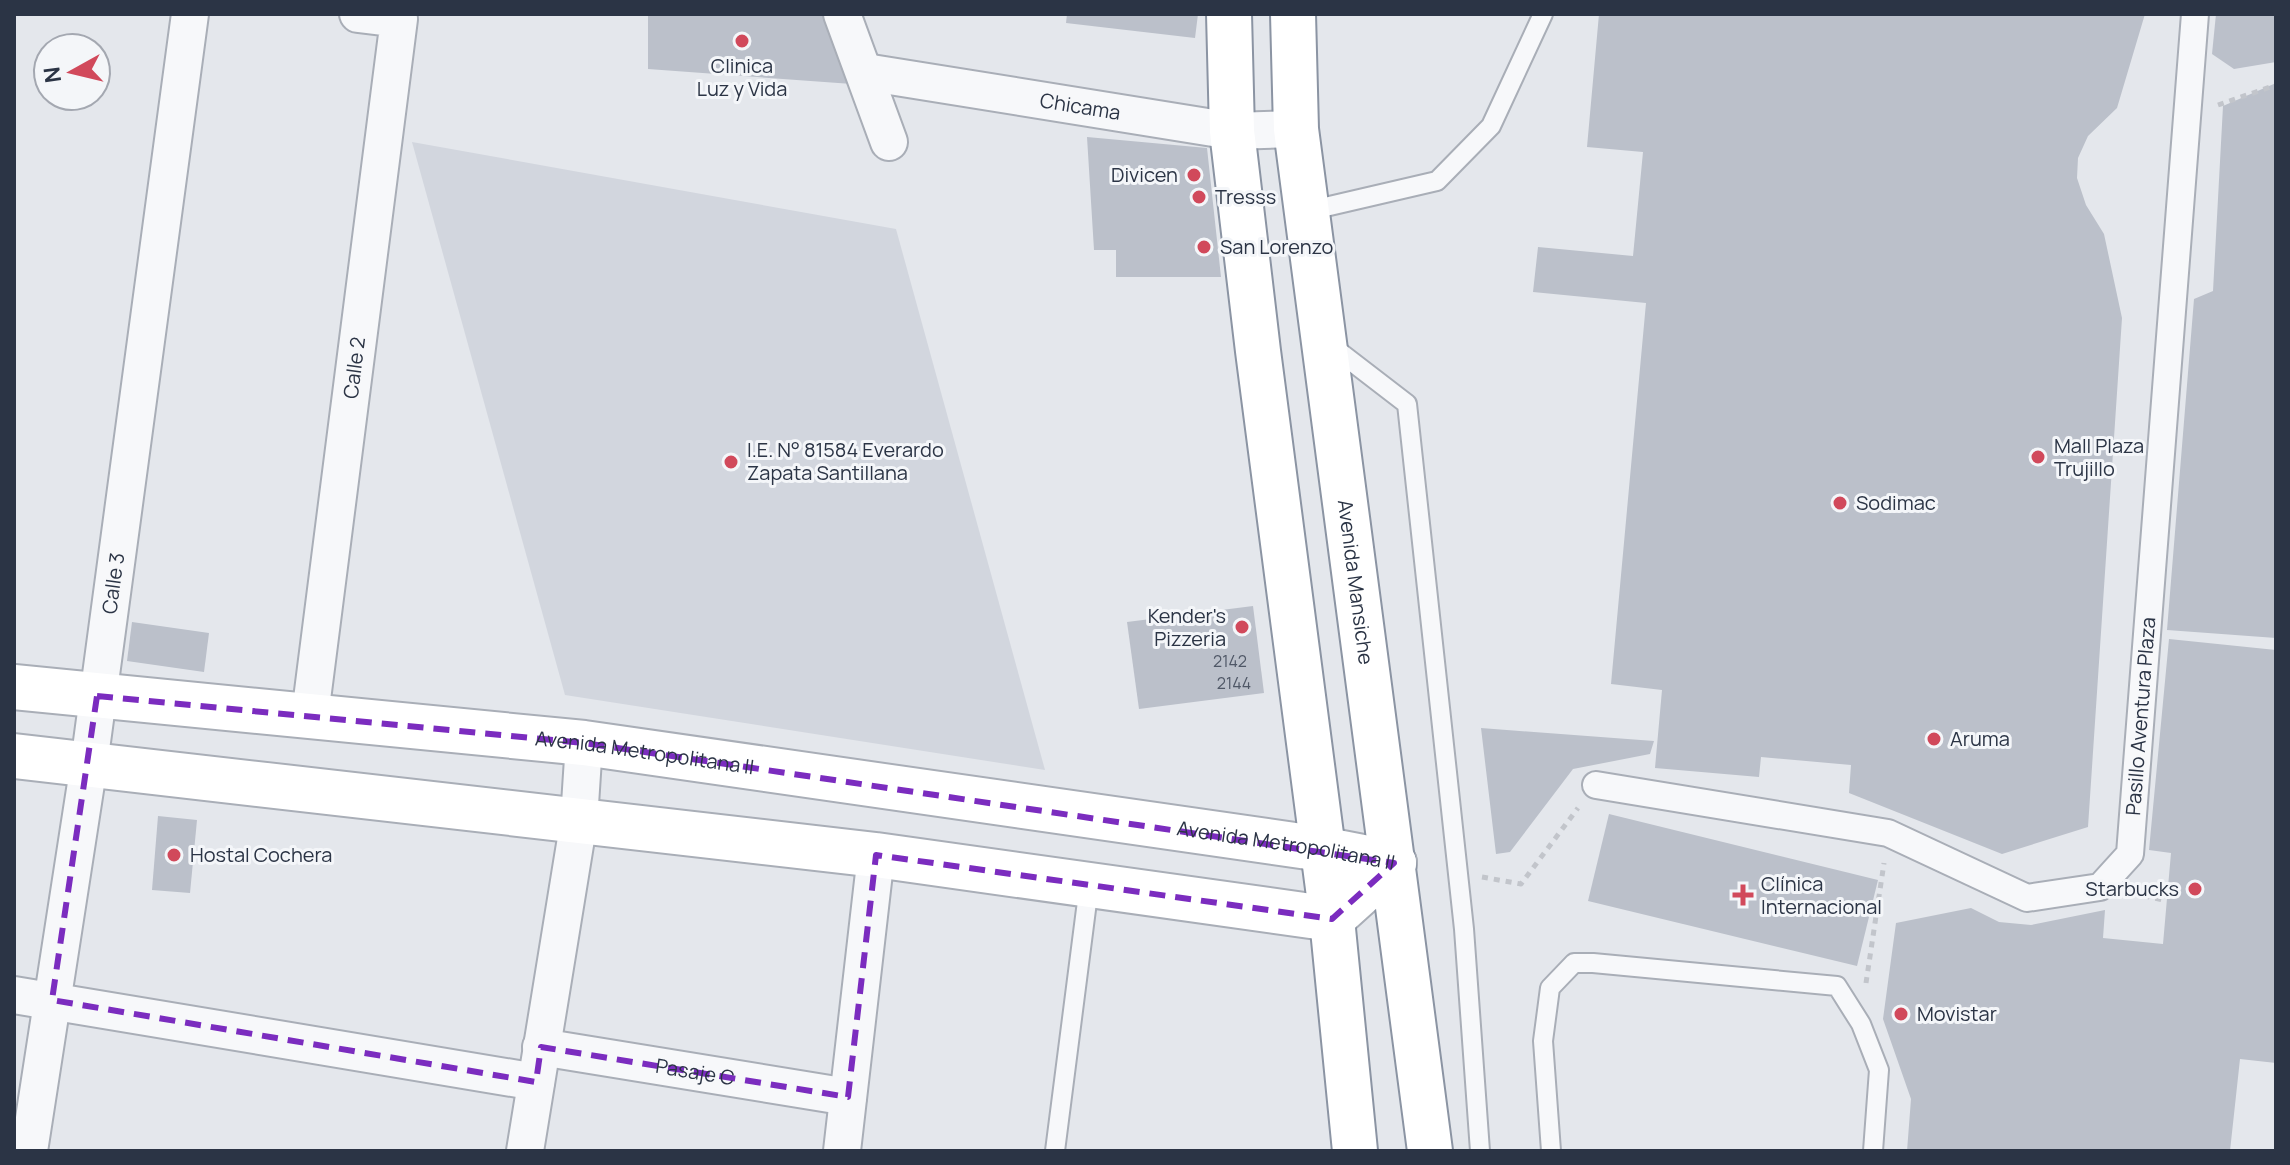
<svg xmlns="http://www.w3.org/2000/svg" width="2290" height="1165" viewBox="0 0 2290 1165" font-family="Manrope,sans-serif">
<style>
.built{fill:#d2d6de}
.building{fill:#bbc0ca}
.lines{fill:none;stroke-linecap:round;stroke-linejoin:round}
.service-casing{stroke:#a9aeb7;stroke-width:22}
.pedestrian-casing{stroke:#a9aeb7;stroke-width:30}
.minor-casing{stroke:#a9aeb7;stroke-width:40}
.secondary-casing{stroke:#a9aeb7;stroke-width:48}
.trunk-casing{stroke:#8b94a3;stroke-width:48}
.path{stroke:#c2c5cb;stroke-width:5;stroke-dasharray:6 6;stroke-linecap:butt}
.service{stroke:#f7f8fa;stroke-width:18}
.pedestrian{stroke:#f7f8fa;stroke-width:26}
.minor{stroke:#f7f8fa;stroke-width:36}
.secondary{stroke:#fff;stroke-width:44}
.trunk{stroke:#fff;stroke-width:44}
.marked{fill:none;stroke:#7b2cbf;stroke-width:6;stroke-dasharray:16 10;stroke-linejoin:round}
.poi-dot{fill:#d1495b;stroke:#f4f6f9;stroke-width:3}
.labels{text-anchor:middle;stroke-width:6;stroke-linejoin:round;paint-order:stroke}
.number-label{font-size:16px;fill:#4f5766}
.poi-label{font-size:20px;fill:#2b3445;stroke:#f4f6f9;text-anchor:start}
.street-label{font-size:20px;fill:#2b3445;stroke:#f4f6f9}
</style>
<rect width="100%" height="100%" fill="#e4e7ec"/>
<!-- built -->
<polygon class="built" points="412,142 896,229 1045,770 565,695"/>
<!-- building -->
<g class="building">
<polygon points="648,14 826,14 852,84 648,69"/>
<polygon points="1067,14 1198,14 1195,38 1066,23"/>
<polygon points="1599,14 2145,14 2117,108 2088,136 2078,158 2077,178 2086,205 2104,234 2122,318 2088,827 2002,854 1849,793 1851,765 1761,757 1759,777 1655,768 1662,690 1611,684 1646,303 1533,292 1538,247 1633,256 1643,152 1587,147"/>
<polygon points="2216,14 2276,14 2276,62 2234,69 2212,54"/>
<polygon points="2276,83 2276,638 2167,630 2194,299 2213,291 2223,106"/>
<polygon points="1087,137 1207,148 1221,277 1116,277 1116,250 1094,250"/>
<polygon points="1253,606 1264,693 1139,709 1127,622"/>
<polygon points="132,622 209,633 204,672 127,661"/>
<polygon points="2169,639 2276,650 2276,1063 2240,1059 2230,1151 1907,1151 1911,1099 1883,1019 1896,923 1971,908 1999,922 2031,925 2105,910 2103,938 2163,944 2171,853 2149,850"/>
<polygon points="1481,728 1654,741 1650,754 1573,769 1510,852 1496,854"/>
<polygon points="1609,814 1878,880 1857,966 1588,901"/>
<polygon points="158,816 197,820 190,893 152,890"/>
</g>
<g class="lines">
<!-- service casing -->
<g class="service-casing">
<g id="service">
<polyline points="1308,211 1437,181 1491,126 1543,14"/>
<polyline points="1329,344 1407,404 1464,929 1480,1151"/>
<polyline points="1055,1151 1089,886"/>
<polyline points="1551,1151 1543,1041 1550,988 1574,963 1593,963 1837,986 1861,1024 1879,1070 1873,1151"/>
</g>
</g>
<!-- pedestrian casing -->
<g class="pedestrian-casing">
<g id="pedestrian">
<path id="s1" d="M1596,785L1888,833L2027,898L2100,887L2130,854L2195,14"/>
</g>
</g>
<!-- minor casing -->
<g class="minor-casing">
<g id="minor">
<polyline points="842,14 889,142"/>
<path id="s2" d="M865,72L1232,131L1296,129"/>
<path id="s3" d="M310,715L399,19L358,14"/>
<polyline points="14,995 536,1082"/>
<path id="s4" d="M541,1047L848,1097"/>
<path id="s5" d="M29,1151L89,764L190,14"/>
<polyline points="525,1151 579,820 584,743"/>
<polyline points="842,1151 876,855"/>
</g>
</g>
<!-- secondary casing -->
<g class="secondary-casing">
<g id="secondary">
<path id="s6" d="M14,687L584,743L1322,849L1394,863"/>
<polyline points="14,756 876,855 1332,919 1394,863"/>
</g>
</g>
<!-- trunk casing -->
<g class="trunk-casing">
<g id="trunk">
<polyline points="1229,14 1232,131 1258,351 1332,919 1355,1151"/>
<path id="s7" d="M1293,14L1296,129L1430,1151"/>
</g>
</g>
<!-- path -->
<g class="path">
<polyline points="2218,105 2276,85"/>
<polyline points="1482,877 1521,884 1578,808"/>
<polyline points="2132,893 2167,901"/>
<polyline points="1866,983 1884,863"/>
</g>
<!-- service -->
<use href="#service" class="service"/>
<!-- pedestrian -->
<use href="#pedestrian" class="pedestrian"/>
<!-- minor -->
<use href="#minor" class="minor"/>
<!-- secondary -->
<use href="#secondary" class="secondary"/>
<!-- trunk -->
<use href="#trunk" class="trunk"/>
</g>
<!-- marked area -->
<path class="marked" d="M97,696L584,743L1394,863L1332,919L876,855L848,1097L541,1047L536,1082L52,1000Z"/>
<!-- markers -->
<g class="poi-dot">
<circle cx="742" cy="41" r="8"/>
<circle cx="1194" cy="175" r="8"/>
<circle cx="1199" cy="197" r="8"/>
<circle cx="1204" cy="247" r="8"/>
<circle cx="2038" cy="457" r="8"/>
<circle cx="731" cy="462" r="8"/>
<circle cx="1840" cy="503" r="8"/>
<circle cx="1242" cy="627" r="8"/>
<circle cx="1934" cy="739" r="8"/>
<circle cx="174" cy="855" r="8"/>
<circle cx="2195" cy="889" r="8"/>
<path d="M1739 883h8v8h8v8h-8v8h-8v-8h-8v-8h8z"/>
<circle cx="1901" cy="1014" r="8"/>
</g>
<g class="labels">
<!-- number labels -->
<g class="number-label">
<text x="1230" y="667">2142</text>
<text x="1234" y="689">2144</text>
</g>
<!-- poi labels -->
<g class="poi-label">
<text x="742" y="73" text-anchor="middle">Clinica<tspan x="742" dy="23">Luz y Vida</tspan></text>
<text x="1178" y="182" text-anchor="end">Divicen</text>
<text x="1215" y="204">Tresss</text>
<text x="1220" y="254">San Lorenzo</text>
<text x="2054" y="453">Mall Plaza<tspan x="2054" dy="23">Trujillo</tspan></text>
<text x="747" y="457">I.E. N° 81584 Everardo<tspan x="747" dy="23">Zapata Santillana</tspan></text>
<text x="1856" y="510">Sodimac</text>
<text x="1226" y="623" text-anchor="end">Kender's<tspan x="1226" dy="23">Pizzeria</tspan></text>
<text x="1950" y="746">Aruma</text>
<text x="190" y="862">Hostal Cochera</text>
<text x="1761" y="891">Clínica<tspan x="1761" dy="23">Internacional</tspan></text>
<text x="2179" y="896" text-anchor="end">Starbucks</text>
<text x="1917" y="1021">Movistar</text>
</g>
<!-- street labels -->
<g class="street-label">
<text dy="7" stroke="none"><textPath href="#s2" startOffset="218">Chicama</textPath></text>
<text dy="7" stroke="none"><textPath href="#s3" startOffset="350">Calle 2</textPath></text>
<text dy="7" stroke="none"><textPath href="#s5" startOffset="574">Calle 3</textPath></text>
<text dy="7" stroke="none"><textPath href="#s7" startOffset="572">Avenida Mansiche</textPath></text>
<text dy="7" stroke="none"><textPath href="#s1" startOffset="706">Pasillo Aventura Plaza</textPath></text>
<text dy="7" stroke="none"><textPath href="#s6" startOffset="634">Avenida Metropolitana II</textPath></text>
<text dy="7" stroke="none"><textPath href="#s6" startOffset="1282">Avenida Metropolitana II</textPath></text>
<text dy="7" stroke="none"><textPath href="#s4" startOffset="156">Pasaje C</textPath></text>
</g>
</g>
<!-- border -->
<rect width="2290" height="1165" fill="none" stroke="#2b3445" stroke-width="32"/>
<!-- north arrow -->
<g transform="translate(72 72) rotate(262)"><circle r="38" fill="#f4f6f9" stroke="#a4a8b1" stroke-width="2"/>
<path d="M0-6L14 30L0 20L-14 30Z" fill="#d1495b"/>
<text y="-12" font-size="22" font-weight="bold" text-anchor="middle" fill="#2b3445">N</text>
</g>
</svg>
